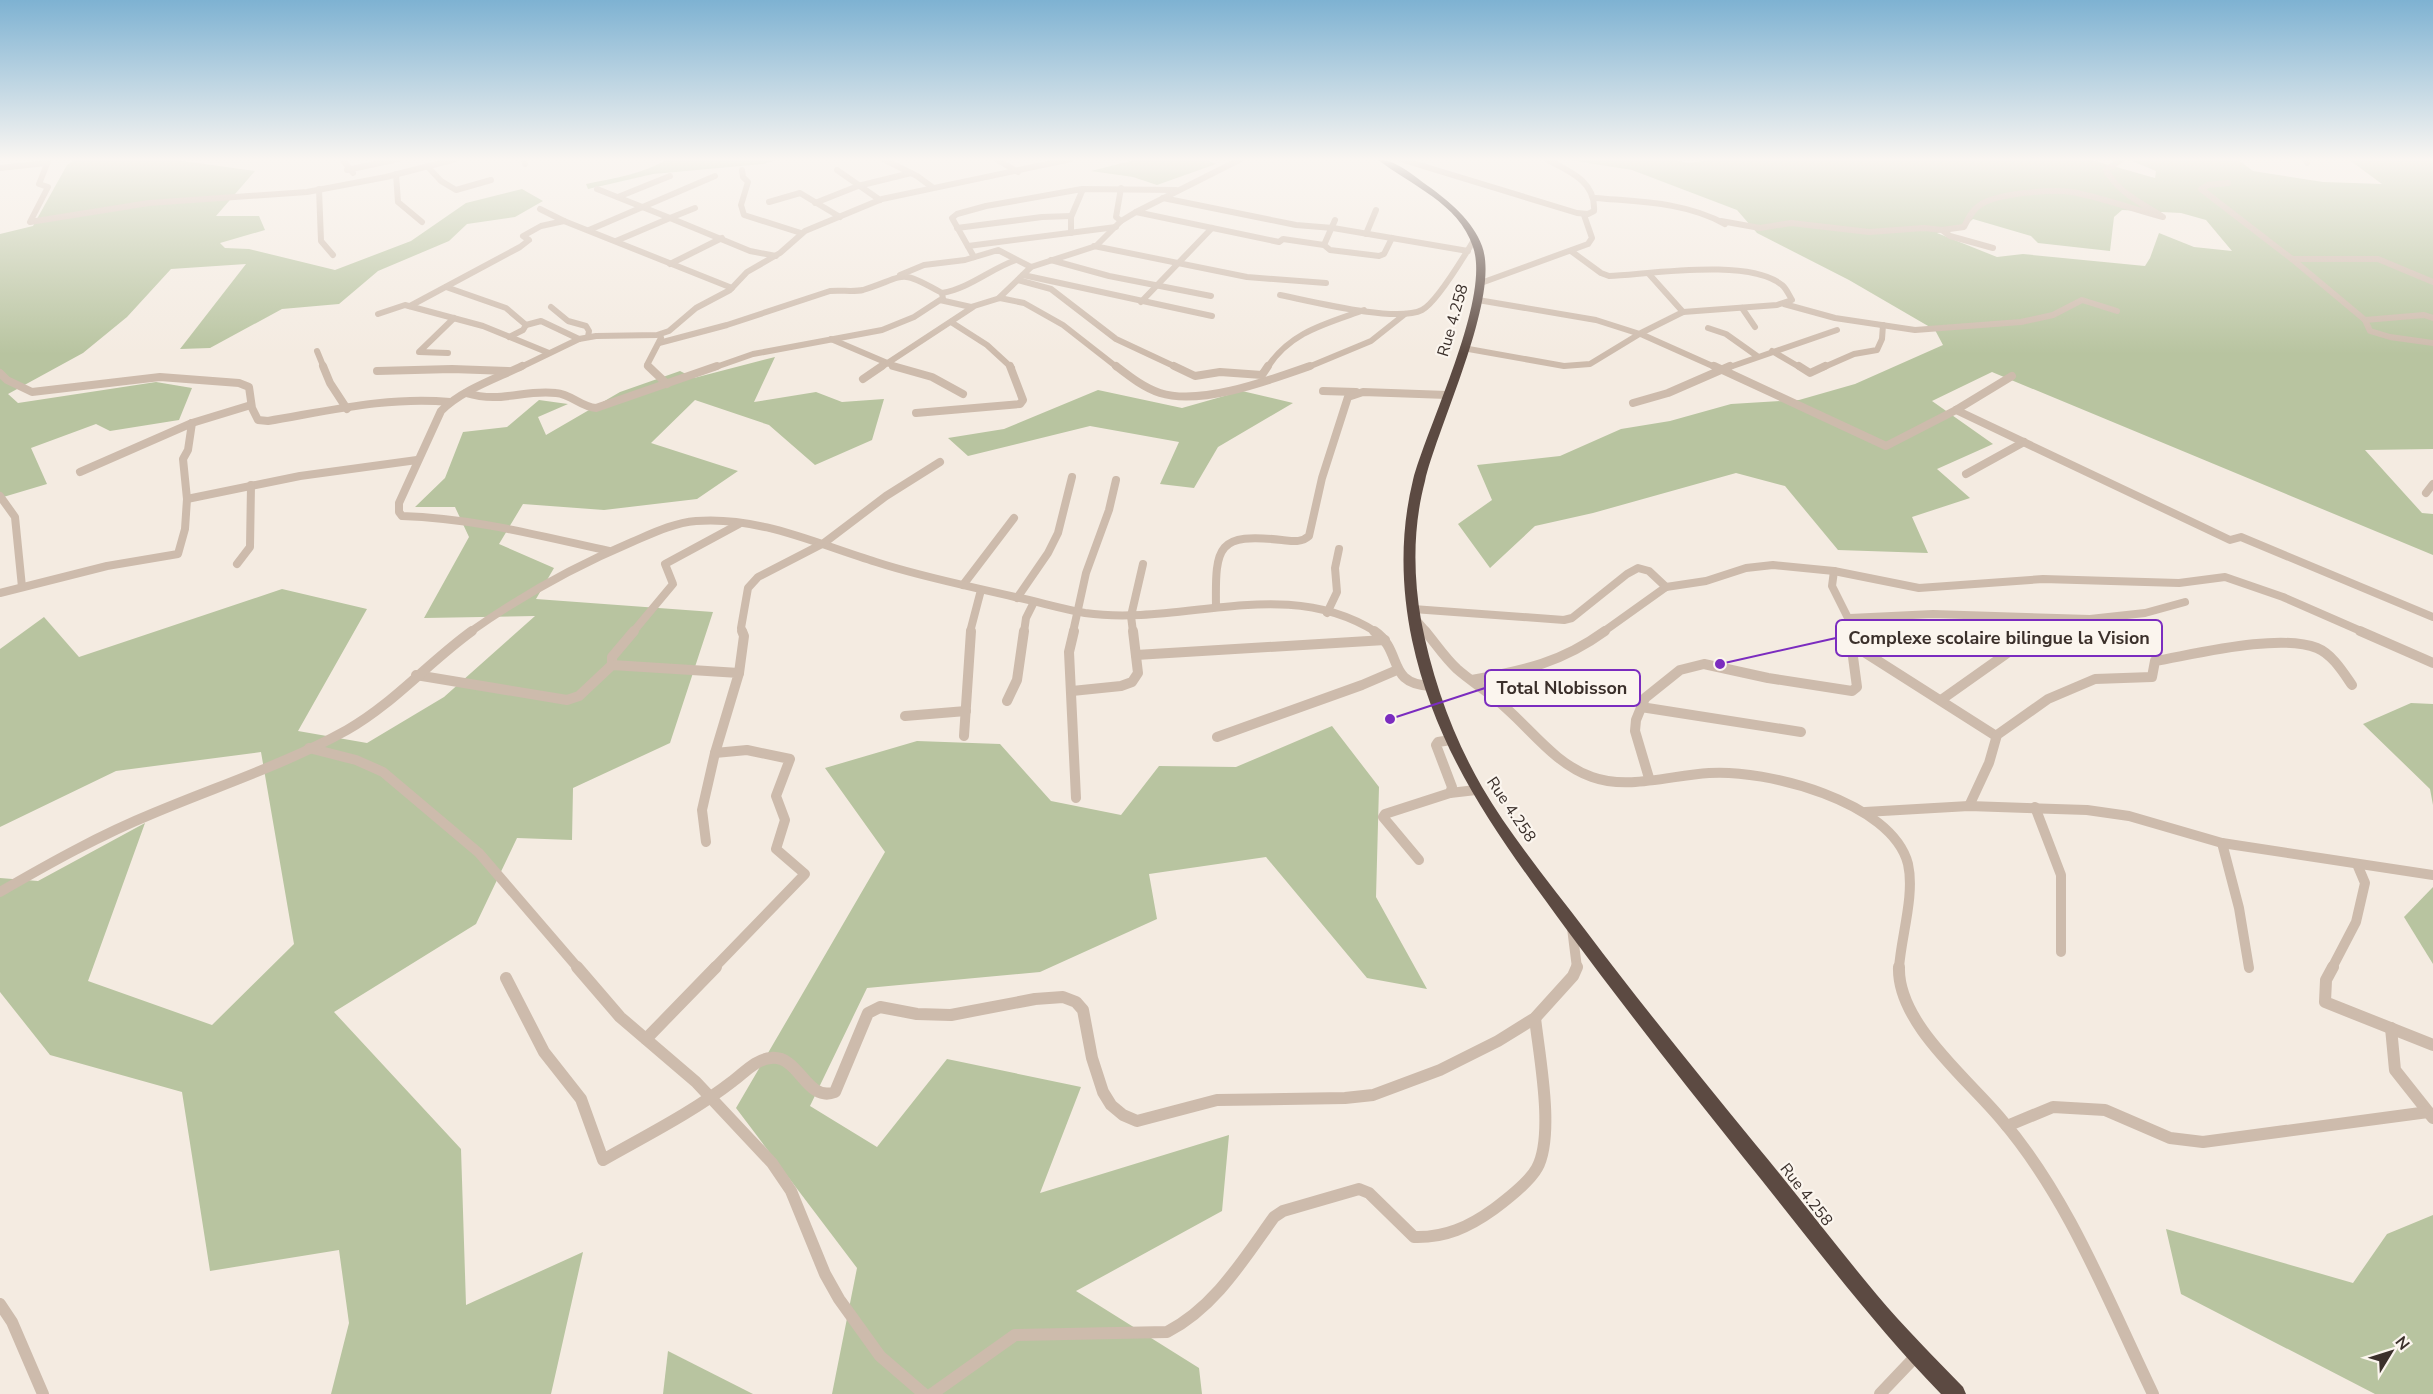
<svg xmlns="http://www.w3.org/2000/svg" width="2433" height="1394" viewBox="0 0 2433 1394" font-family="'Nunito Sans',sans-serif">
<style>
.green{fill:#b8c4a0;fill-rule:evenodd}
.lines{fill:none;stroke-linecap:round;stroke-linejoin:round}
.minor-far3{stroke:#cdbbac;stroke-width:6}
.minor-far2{stroke:#cdbbac;stroke-width:8}
.minor-far1{stroke:#cdbbac;stroke-width:10}
.minor{stroke:#cdbbac;stroke-width:12}
.highway{fill:#5c4a42;fill-rule:evenodd}
.labels{text-anchor:middle;stroke-width:4.5;stroke-linejoin:round;paint-order:stroke}
.street-label{font-size:16px;fill:#3b302b;stroke:#fbf5ee}
.leader{fill:none;stroke:#7b2cbf;stroke-width:2}
.callout-dot{fill:#7b2cbf;stroke:#fbf5ee;stroke-width:2}
.callout{fill:#fbf5ee;stroke:#7b2cbf;stroke-width:2}
.callout-label{font-size:18px;text-anchor:middle;font-weight:bold;fill:#3b302b}
</style>
<rect width="100%" height="100%" fill="#f4ebe1"/>
<!-- green -->
<g class="green">
<polygon points="76,159 169,159 255,171 216,216 259,216 265,230 220,243 225,248 249,249 335,270 411,241 466,203 522,189 543,201 515,217 467,224 449,241 378,271 339,304 282,309 210,348 180,349 246,264 171,269 127,317 83,353 8,394 18,403 156,382 192,388 179,420 110,431 96,424 31,448 47,484 0,498 0,234 33,226 67,165"/>
<path d="M668,159H781L763,164L653,174L588,189L586,184C615,178 642,174 668,159Z"/>
<polygon points="1138,159 1205,159 1216,164 1157,185 1133,177 1091,171"/>
<path d="M1563,159H1670L1689,163L1715,159H2088L2155,178L2156,171L2127,159H2237L2253,171L2323,182L2382,184L2348,159H2433V449L2365,450L2422,513L2433,514V555L1992,372L1932,401L1993,444L1937,469L1970,498L1912,517L1928,553L1838,550L1785,486L1736,473L1593,513L1535,526L1490,568L1458,524L1492,500L1477,465L1560,456L1621,429L1670,421L1731,404L1799,400L1855,384L1943,345L1935,330L1849,280L1757,233L1737,210L1632,170ZM2122,210L2181,213L2206,220L2232,251L2194,247L2159,233L2150,258L2145,266L2023,254L1997,257L1937,233L1964,227L1973,219L2031,236L2038,243L2110,251L2114,217Z"/>
<polygon points="775,357 754,402 816,392 842,402 884,399 872,440 815,465 769,425 695,400 651,443 738,471 697,499 604,510 523,504 499,544 554,568 536,599 713,612 670,743 573,788 572,840 517,838 476,924 334,1012 461,1149 466,1305 583,1252 551,1394 331,1394 349,1323 339,1250 210,1271 182,1092 50,1055 0,992 0,878 38,881 145,823 88,981 212,1025 294,944 261,752 116,771 0,827 0,649 44,617 79,657 282,589 367,609 298,731 367,743 444,697 535,616 424,618 469,537 455,507 415,507 445,478 463,432 507,427 539,400 568,404 538,417 546,435 620,392 680,371 694,378"/>
<polygon points="1098,390 1182,408 1242,391 1293,403 1218,447 1194,488 1160,484 1179,442 1090,426 968,456 948,438 1004,429"/>
<polygon points="2411,703 2433,704 2433,805 2430,789 2363,724"/>
<polygon points="1332,726 1379,787 1376,897 1427,989 1367,978 1266,857 1149,874 1157,919 1040,972 867,988 810,1106 877,1147 947,1059 1081,1087 1040,1193 1229,1135 1222,1211 1076,1291 1199,1368 1202,1394 832,1394 857,1268 736,1108 885,852 825,768 917,741 1000,744 1051,801 1121,815 1159,766 1236,767"/>
<polygon points="2433,887 2433,964 2404,917"/>
<polygon points="2433,1215 2433,1394 2375,1394 2181,1294 2166,1229 2353,1283 2387,1234"/>
<polygon points="668,1351 753,1394 663,1394"/>
</g>
<g class="lines">
<!-- minor-far3 -->
<g class="minor-far3">
<polyline points="49,159 39,184 48,187 30,222 149,203 307,192 386,177 456,159"/>
<polyline points="342,159 353,173"/>
<polyline points="524,159 525,164"/>
<polyline points="883,159 917,176 932,187"/>
<polyline points="996,159 1018,172"/>
<path d="M1400,159L1577,213L1588,214L1594,211C1596,181 1569,171 1546,159"/>
<polyline points="2305,159 2307,163"/>
<polyline points="428,167 441,181 456,190 491,180"/>
<polyline points="0,168 46,163"/>
<polyline points="347,170 398,159"/>
<polyline points="742,170 743,177 748,182 741,205 744,215 801,233"/>
<polyline points="837,170 880,200"/>
<polyline points="396,174 398,202 422,222"/>
<polyline points="2228,183 2208,185 2201,189 2292,259 2365,320 2370,331 2390,337 2433,343"/>
<polyline points="1121,188 1116,217 1121,221"/>
<polyline points="319,189 321,241 333,255"/>
<polyline points="597,189 670,218"/>
<polyline points="618,197 670,176"/>
<polyline points="1163,198 1296,225 1333,228 1468,251"/>
<path d="M1596,198C1641,202 1685,202 1725,224"/>
<polyline points="769,202 800,193 840,217"/>
<polyline points="815,203 858,186 911,173"/>
<polyline points="695,208 670,218 750,251 776,256"/>
<polyline points="540,209 564,221 732,288"/>
<polyline points="1136,212 1279,242 1283,239 1324,245"/>
<polyline points="1335,220 1324,245 1330,250 1379,256 1384,254 1392,238"/>
<path d="M1721,221L1760,228L1791,223L1869,232L1924,228L1942,230L1964,227C1968,219 1972,210 1980,205C1997,193 2053,189 2072,192C2103,198 2133,209 2163,217C2143,204 2117,192 2106,170L2122,159"/>
<polyline points="957,228 1042,217 1071,216"/>
<polyline points="589,230 715,176"/>
<polyline points="1942,230 1950,236 1993,248"/>
<polyline points="1071,233 1071,217 1083,189"/>
<polyline points="1366,234 1376,210"/>
<polyline points="616,241 670,218"/>
<polyline points="968,246 1116,227"/>
<polyline points="1094,246 1247,277 1326,283"/>
<polyline points="974,257 952,218 957,214 986,206 1082,189 1176,190"/>
<polyline points="2292,259 2378,259 2433,282"/>
<polyline points="1051,260 1109,276 1211,296"/>
<polyline points="670,264 722,238"/>
<polyline points="1649,274 1683,312"/>
<polyline points="900,275 924,265 965,260 998,250 1031,267"/>
<polyline points="1023,275 1212,316"/>
<polyline points="1018,280 1051,289 1116,339 1178,368"/>
<polyline points="1481,283 1588,244 1592,238 1584,215"/>
<polyline points="446,287 506,308 526,325"/>
<path d="M942,293C970,288 990,269 1016,260"/>
<path d="M1280,295C1310,301 1396,323 1422,310C1436,303 1465,255 1474,240"/>
<polyline points="999,298 1031,267 1096,246 1121,221 1136,212 1241,159"/>
<polyline points="1478,300 1596,320 1643,335 1717,368"/>
<polyline points="1141,302 1212,228"/>
<polyline points="1784,304 1835,318 1915,330 2021,322 2053,315 2082,300 2117,311"/>
<polyline points="410,306 520,247 529,240 523,236 541,226 564,221"/>
<polyline points="551,307 568,321 586,326 589,331 588,337"/>
<polyline points="1742,308 1755,327"/>
<polyline points="378,314 405,305 483,326 549,353"/>
<polyline points="2365,320 2424,315 2433,318"/>
<polyline points="951,322 987,345 1012,368"/>
<polyline points="1708,328 1726,334 1757,356"/>
<polyline points="509,337 523,330 526,325 541,321 579,339"/>
<polyline points="831,339 899,368"/>
<path d="M659,343L727,325L830,291C840,290 855,292 863,290C907,276 898,268 942,293L943,299"/>
<path d="M1463,348L1564,366L1590,364L1641,333L1683,312L1777,305L1792,300C1789,295 1786,288 1782,285C1749,258 1651,274 1609,276L1601,273L1571,251"/>
<polyline points="317,351 324,368"/>
<polyline points="1772,351 1801,368"/>
<polyline points="448,353 419,352 454,318"/>
<polyline points="519,368 579,339 596,336 657,335 669,331 696,308 730,290 747,272 780,253 805,231 882,199 1071,159"/>
<polyline points="650,368 647,365 661,338"/>
<polyline points="713,368 753,354 882,330 914,317 940,300 971,307 1000,298 1024,303 1063,325 1118,368"/>
<polyline points="880,368 973,307"/>
<path d="M1267,368C1290,332 1325,324 1364,310"/>
<polyline points="1306,368 1371,341 1405,314"/>
<polyline points="1727,368 1837,330"/>
<polyline points="1822,368 1854,354 1877,350 1882,339 1883,325"/>
</g>
<!-- minor-far2 -->
<g class="minor-far2">
<polyline points="323,366 330,383 347,409"/>
<path d="M522,366C495,379 462,390 441,411L399,503V512L402,516C473,518 540,536 609,551"/>
<polyline points="648,366 667,384"/>
<polyline points="893,366 932,377 963,394"/>
<path d="M1116,366C1129,376 1144,388 1160,393C1201,406 1270,380 1310,366"/>
<polyline points="1174,366 1195,376 1220,372 1262,375 1268,366"/>
<polyline points="1714,366 1886,446 1956,410 2012,376"/>
<polyline points="1799,366 1810,373 1825,366"/>
<polyline points="377,371 452,369 508,371"/>
<path d="M0,373L7,380L32,392L160,377L239,383L249,387L252,408L258,420L268,421C328,411 389,396 450,402"/>
<polyline points="863,379 882,366"/>
<polyline points="1323,391 1356,392"/>
<path d="M466,393C502,404 523,389 556,393C571,394 581,407 596,408L717,366"/>
<polyline points="1633,403 1668,393 1730,366"/>
<polyline points="1956,410 2230,540 2241,537 2433,617"/>
<polyline points="916,413 1020,404 1023,400 1010,366"/>
<polyline points="80,472 192,423 251,405"/>
<polyline points="1966,474 2024,442"/>
<polyline points="2426,493 2433,484"/>
<polyline points="0,496 15,517 22,587"/>
<polyline points="187,499 300,476 417,460"/>
<polyline points="237,564 250,547 251,485"/>
<polyline points="1834,571 1832,586 1855,632"/>
<polyline points="963,585 1014,518"/>
<polyline points="0,593 107,566 178,554 185,529 187,499 183,459 188,450 192,423"/>
<polyline points="1017,598 1048,553 1058,533 1072,477"/>
<path d="M1216,606C1215,545 1218,533 1282,540C1293,541 1301,543 1309,536L1322,478L1348,397L1363,392L1447,395"/>
<polyline points="1413,609 1564,620 1572,618 1627,574 1638,568 1649,571 1666,587"/>
<polyline points="1327,613 1337,592 1335,568 1339,549"/>
<polyline points="1415,618 1427,632"/>
<polyline points="1850,618 1933,614 2090,619 2145,613 2185,602"/>
<path d="M470,632C521,596 575,566 632,542C653,533 673,523 696,521C759,516 817,544 876,562C922,577 969,586 1015,597C1039,602 1062,609 1085,613C1183,627 1285,574 1376,632"/>
<polyline points="633,632 673,584 665,564 739,524"/>
<polyline points="743,632 741,628 748,588 758,577 824,543 886,496 940,462"/>
<polyline points="970,632 981,590"/>
<polyline points="1024,632 1026,618 1034,602"/>
<polyline points="1073,632 1086,573 1109,510 1116,480"/>
<polyline points="1133,632 1131,616 1143,564"/>
<polyline points="1603,632 1666,587 1706,581 1746,568 1773,565 1834,571 1919,588 2043,579 2179,583 2225,577 2283,597 2363,632"/>
</g>
<!-- minor-far1 -->
<g class="minor-far1">
<polyline points="1074,631 1069,652 1076,798"/>
<path d="M1374,631C1404,651 1385,684 1431,686"/>
<path d="M1425,631C1436,644 1445,658 1457,669C1473,683 1492,694 1507,709C1533,732 1557,765 1592,777C1628,790 1672,775 1709,773C1765,769 1892,801 1908,864C1915,895 1901,937 1899,968"/>
<polyline points="1855,631 1864,652 1996,736"/>
<polyline points="2360,631 2433,663"/>
<polyline points="1136,655 1385,640"/>
<polyline points="612,665 612,657 634,631"/>
<polyline points="739,673 744,636 742,631"/>
<polyline points="416,675 567,700 579,696 612,665 739,673 715,753 702,810 706,842"/>
<path d="M1472,680C1525,670 1561,663 1605,631"/>
<polyline points="1072,691 1121,686 1132,682 1138,673 1133,631"/>
<polyline points="1941,700 2023,642"/>
<polyline points="1007,701 1017,680 1024,631"/>
<polyline points="1641,707 1801,732"/>
<polyline points="905,716 966,711"/>
<polyline points="964,736 971,631"/>
<polyline points="1217,737 1362,685 1397,670"/>
<polyline points="309,748 356,760 383,772 479,853 578,968"/>
<polyline points="1649,778 1635,731 1636,720 1645,698 1680,670 1704,664 1768,678 1852,691 1857,687 1853,657"/>
<polyline points="1450,793 1476,790"/>
<path d="M1969,806L1989,763L1997,735L2048,699L2095,679L2152,677L2155,661C2196,654 2279,633 2317,648C2332,654 2343,672 2352,685"/>
<polyline points="2035,807 2061,875 2061,952"/>
<polyline points="1865,812 1969,806 2087,810 2129,816 2222,843 2433,875"/>
<polyline points="2222,843 2239,908 2249,968"/>
<polyline points="1419,860 1383,817 1385,814 1450,793 1452,787 1436,745 1438,742 1451,740"/>
<path d="M0,892C50,863 100,835 154,813C218,786 286,764 347,730C393,704 429,662 472,631"/>
<polyline points="1572,928 1577,968"/>
<polyline points="714,968 805,874 776,849 785,820 776,796 790,759 747,750 715,753"/>
<polyline points="2332,968 2356,922 2365,883 2357,864"/>
</g>
<!-- minor -->
<g class="minor">
<polyline points="577,967 620,1017 696,1082 772,1163 791,1191 825,1274 839,1299 880,1356 924,1394"/>
<path d="M1899,967C1897,1023 1968,1079 2001,1119C2069,1198 2108,1301 2153,1394"/>
<polyline points="2333,967 2326,980 2325,1002 2433,1045"/>
<path d="M506,978L544,1052L581,1099L603,1160C647,1135 693,1112 733,1081C744,1073 756,1059 771,1058C800,1055 806,1103 835,1092L868,1013L880,1007L917,1014L951,1015L1035,999L1063,997L1076,1002L1083,1010L1092,1058L1103,1092L1111,1105L1123,1115L1137,1121L1217,1100L1345,1098L1373,1095L1440,1070L1498,1041L1535,1018L1573,976L1577,967"/>
<polyline points="2391,1028 2395,1070 2433,1118"/>
<polyline points="646,1039 716,967"/>
<polyline points="2007,1126 2053,1107 2105,1110 2170,1138 2203,1142 2428,1112"/>
<polyline points="0,1304 12,1322 43,1394"/>
<path d="M932,1394L1015,1335L1167,1332C1215,1307 1243,1260 1274,1217L1283,1211L1359,1189L1369,1193L1414,1237C1445,1238 1469,1227 1494,1209C1506,1200 1530,1181 1537,1168C1555,1135 1539,1055 1535,1018"/>
<polyline points="1880,1394 1917,1355"/>
</g>
<!-- highway -->
<path class="highway" d="M1377,159C1395,159 1414,176 1428,186C1449,201 1473,221 1482,246C1501,297 1438,425 1425,481C1413,526 1413,574 1421,620C1432,678 1452,735 1482,787C1510,835 1551,885 1586,931C1641,1004 1698,1074 1756,1145C1797,1194 1836,1246 1877,1295C1904,1327 1934,1357 1963,1387L1966,1394H1941C1869,1320 1808,1237 1743,1157C1683,1082 1624,1007 1567,930C1499,837 1437,756 1412,640C1401,587 1400,533 1413,480C1428,424 1491,298 1473,247C1459,203 1410,185 1377,159Z"/>
</g>
<!-- sky -->
<linearGradient id="sky" x2="0" y2="1"><stop stop-color="#7eb2d2"/><stop offset="0.45" stop-color="#faf6f2"/><stop offset="1" stop-color="#faf6f2" stop-opacity="0"/></linearGradient>
<rect width="2433" height="354" fill="url(#sky)"/>
<g class="labels">
<!-- street labels -->
<g class="street-label">
<text transform="translate(1452 320) rotate(-74)" y="6">Rue 4.258</text>
<text transform="translate(1512 809) rotate(56)" y="6">Rue 4.258</text>
<text transform="translate(1807 1194) rotate(52)" y="6">Rue 4.258</text>
</g>
</g>
<!-- callouts -->
<path class="leader" d="M1720 664L1836 638M1390 719L1485 688"/>
<g class="callout-dot">
<circle cx="1720" cy="664" r="6"/>
<circle cx="1390" cy="719" r="6"/>
</g>
<g class="callout">
<rect x="1836" y="620" width="326" height="36" rx="6"/>
<rect x="1485" y="670" width="155" height="36" rx="6"/>
</g>
<g class="callout-label">
<text x="1999" y="644">Complexe scolaire bilingue la Vision</text>
<text x="1562" y="694">Total Nlobisson</text>
</g>
<!-- north arrow -->
<g transform="translate(2391 1352) rotate(52)" stroke="#fbf5ee" stroke-width="4.5" paint-order="stroke">
<path d="M0-4.5L10 22L0 15L-10 22Z" fill="#3b302b"/>
<text y="-9" font-size="16" font-weight="bold" text-anchor="middle" fill="#3b302b">N</text>
</g>
</svg>
